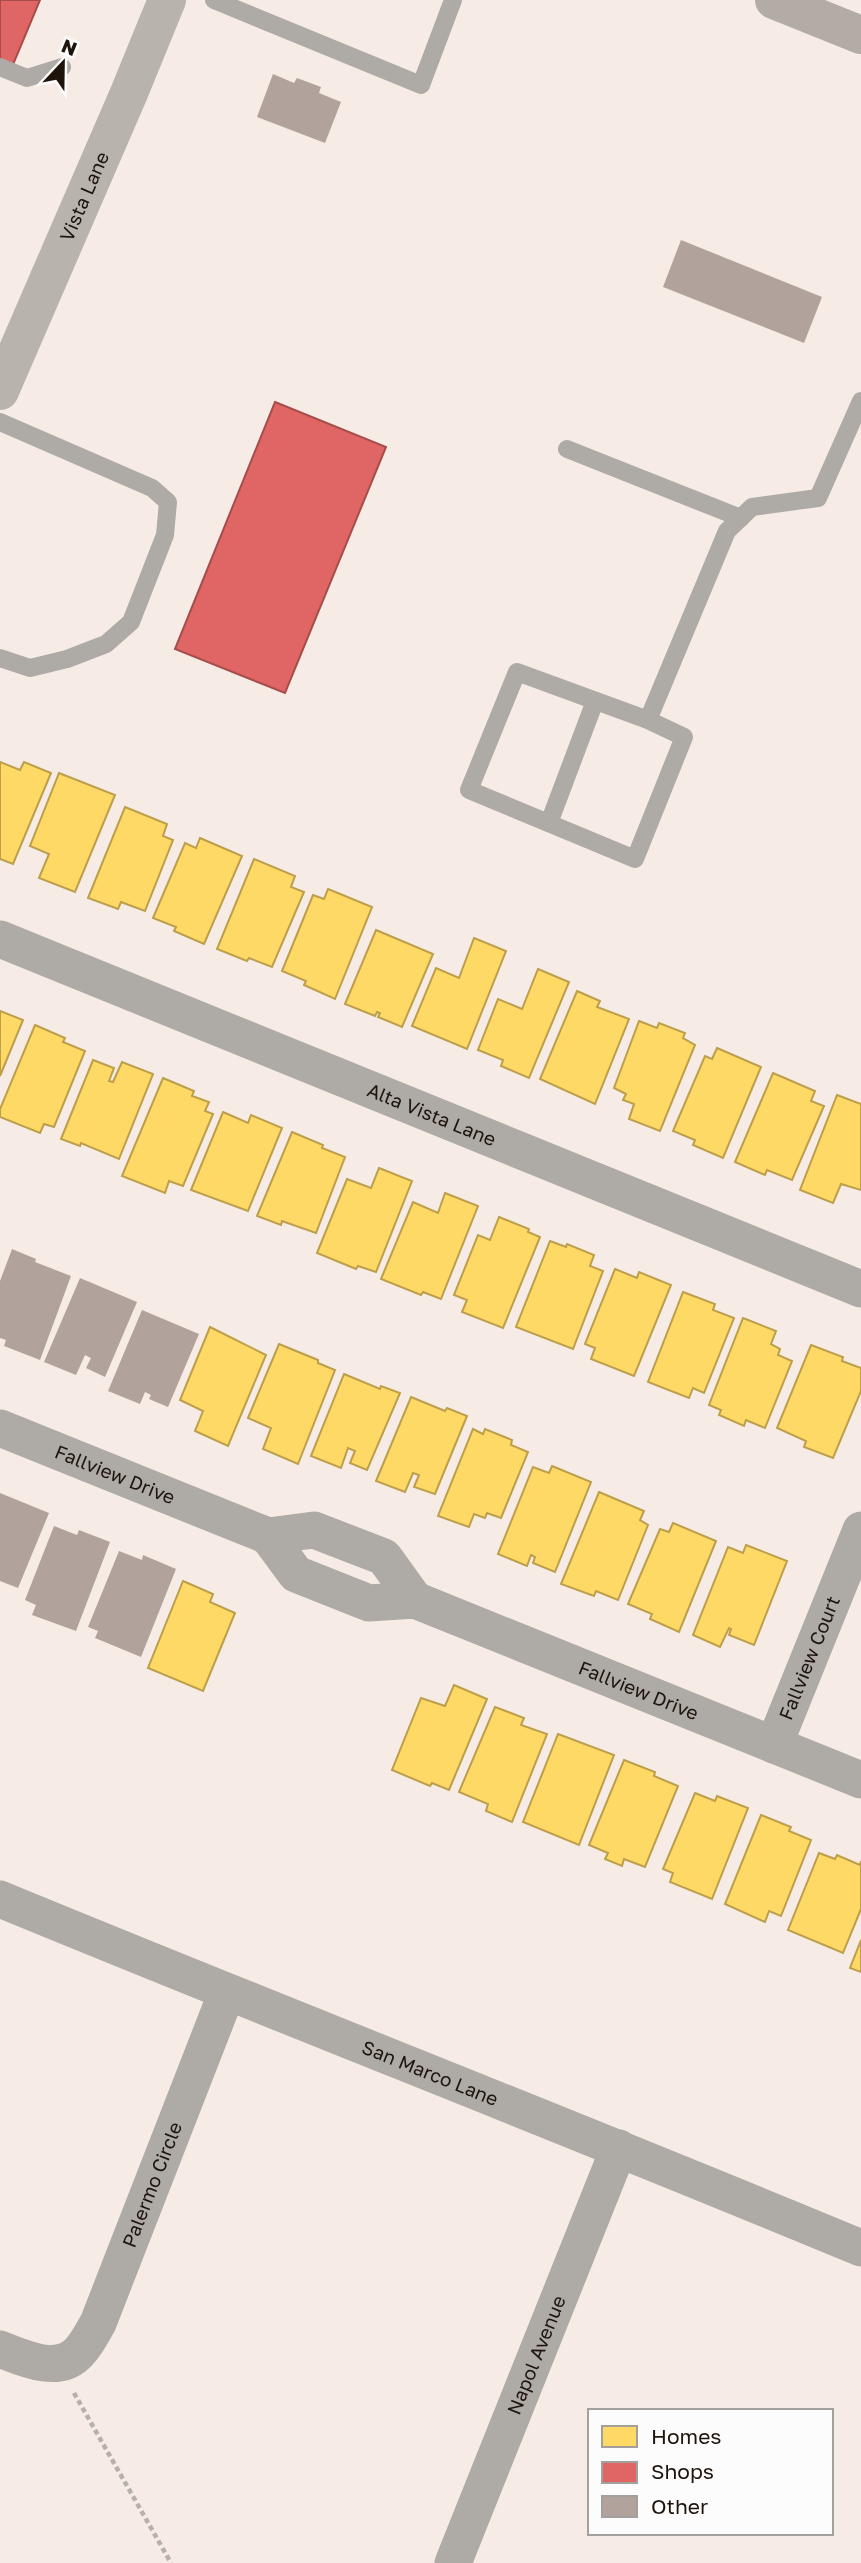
<svg xmlns="http://www.w3.org/2000/svg" width="861" height="2563" viewBox="0 0 861 2563" font-family="'Golos Text',sans-serif">
<style>
.homes{fill:#ffd966;stroke:#bc9e4b;stroke-width:2}
.shops{fill:#e06666;stroke:#a64d4b;stroke-width:2}
.building{fill:#b2a29c}
.lines{fill:none;stroke-linecap:round;stroke-linejoin:round}
.path{stroke:#b5b0aa;stroke-width:4.5;stroke-dasharray:5 3.5;stroke-linecap:butt}
.lane{stroke:#aeaaa5;stroke-width:18}
.street{stroke:#aeaaa5;stroke-width:37}
.secondary{stroke:#b9b3ae;stroke-width:38}
.primary{stroke:#b2aca5;stroke-width:38}
.labels{text-anchor:middle;stroke-width:7;stroke-linejoin:round;paint-order:stroke}
.street-label{font-size:19px;fill:#1e140c;stroke:#fcfcfc}
</style>
<rect width="100%" height="100%" fill="#f6ece5"/>
<!-- homes -->
<g class="homes">
<polygon points="0,762 20,770 24,762 51,773 13,864 0,859"/>
<polygon points="59,773 115,795 75,892 39,878 49,854 30,846"/>
<polygon points="125,807 167,824 163,836 173,840 145,911 121,902 118,909 88,898"/>
<polygon points="200,838 242,856 204,944 174,931 176,927 153,918 185,843 196,848"/>
<polygon points="254,859 295,876 291,887 304,892 272,967 249,958 247,961 217,949"/>
<polygon points="328,889 372,907 335,999 304,985 306,981 282,971 313,895 324,899"/>
<polygon points="376,930 433,954 402,1027 378,1017 380,1013 377,1012 375,1016 345,1004"/>
<polygon points="474,938 506,951 467,1049 412,1026 436,968 459,978"/>
<polygon points="538,969 569,982 529,1078 501,1066 503,1060 478,1050 498,999 522,1009"/>
<polygon points="577,991 600,1001 597,1007 629,1019 595,1104 540,1079"/>
<polygon points="0,1011 23,1020 0,1076"/>
<polygon points="639,1021 657,1028 659,1023 685,1033 683,1038 695,1045 660,1131 629,1119 634,1104 623,1100 626,1094 614,1088"/>
<polygon points="35,1025 65,1038 63,1042 85,1051 54,1127 44,1124 40,1133 0,1117 0,1109"/>
<polygon points="717,1048 761,1067 723,1158 693,1145 695,1140 673,1131 705,1056 712,1059"/>
<polygon points="93,1060 114,1068 109,1081 113,1082 122,1062 153,1074 119,1159 81,1143 80,1146 61,1139"/>
<polygon points="773,1073 815,1091 811,1101 824,1106 792,1180 767,1170 765,1175 735,1162"/>
<polygon points="163,1078 194,1091 192,1096 209,1102 205,1111 213,1114 183,1186 169,1181 165,1193 122,1176"/>
<polygon points="837,1095 861,1104 861,1190 841,1184 833,1203 800,1190"/>
<polygon points="223,1112 248,1123 251,1115 282,1128 248,1211 191,1190"/>
<polygon points="292,1132 323,1145 322,1148 345,1157 316,1233 282,1221 281,1225 257,1216"/>
<polygon points="379,1168 412,1181 376,1272 358,1266 356,1269 317,1253 347,1179 371,1188"/>
<polygon points="445,1193 478,1206 441,1299 423,1292 421,1295 381,1279 413,1202 438,1213"/>
<polygon points="499,1217 529,1229 528,1232 540,1237 503,1328 462,1312 467,1300 454,1295 478,1235 490,1240"/>
<polygon points="550,1241 566,1247 567,1244 594,1255 590,1266 603,1271 573,1349 516,1327"/>
<polygon points="615,1269 637,1278 639,1272 671,1285 634,1376 591,1359 595,1348 585,1344"/>
<polygon points="683,1292 715,1304 713,1310 734,1318 704,1393 693,1388 689,1398 648,1382"/>
<polygon points="743,1318 776,1331 771,1344 780,1349 778,1355 792,1361 765,1428 746,1420 744,1426 719,1415 721,1410 709,1405"/>
<polygon points="210,1327 266,1355 228,1446 195,1431 203,1411 180,1400"/>
<polygon points="279,1344 318,1360 318,1363 335,1370 298,1464 263,1449 271,1428 248,1418"/>
<polygon points="811,1345 843,1357 842,1361 861,1368 861,1391 833,1458 804,1447 806,1441 777,1428"/>
<polygon points="344,1374 380,1389 381,1386 400,1393 367,1470 350,1463 355,1451 348,1448 341,1468 311,1456"/>
<polygon points="411,1397 445,1411 447,1408 467,1416 435,1494 414,1487 419,1475 413,1473 405,1492 376,1481"/>
<polygon points="473,1429 483,1434 485,1429 512,1440 511,1445 528,1452 501,1518 487,1513 485,1518 474,1514 469,1527 438,1516"/>
<polygon points="552,1466 591,1482 555,1572 533,1563 535,1557 531,1555 527,1566 498,1554 533,1467 549,1473"/>
<polygon points="599,1492 644,1511 640,1520 648,1525 618,1600 596,1591 594,1596 561,1584"/>
<polygon points="673,1523 716,1541 679,1632 650,1619 652,1614 628,1604 660,1529 669,1532"/>
<polygon points="746,1545 787,1561 754,1645 729,1635 731,1629 729,1628 720,1647 693,1635 728,1547 743,1553"/>
<polygon points="183,1581 213,1594 210,1602 235,1613 203,1691 148,1668"/>
<polygon points="454,1685 487,1699 449,1790 432,1783 430,1786 392,1770 421,1698 445,1706"/>
<polygon points="495,1707 524,1718 521,1725 547,1734 512,1822 486,1811 488,1804 459,1792"/>
<polygon points="558,1734 614,1755 579,1845 523,1822"/>
<polygon points="624,1760 655,1772 654,1776 678,1786 645,1867 624,1859 622,1866 605,1859 608,1853 589,1845"/>
<polygon points="695,1793 715,1801 717,1796 748,1808 712,1899 670,1882 673,1873 663,1869"/>
<polygon points="761,1815 791,1827 789,1831 811,1840 781,1916 769,1911 765,1922 725,1904"/>
<polygon points="819,1853 835,1859 837,1855 860,1865 861,1861 861,1909 843,1953 788,1930"/>
<polygon points="861,1940 861,1972 850,1968"/>
</g>
<!-- shops -->
<g class="shops">
<polygon points="0,0 40,0 12,67 0,62"/>
<polygon points="275,402 386,447 285,693 175,649"/>
</g>
<!-- building -->
<g class="building">
<polygon points="273,74 294,83 297,78 321,87 319,93 341,102 325,143 257,117"/>
<polygon points="681,240 822,297 804,343 663,287"/>
<polygon points="12,1249 36,1259 35,1262 71,1276 40,1360 4,1346 6,1340 0,1338 0,1281"/>
<polygon points="80,1278 137,1302 105,1377 86,1368 91,1358 85,1355 76,1375 44,1362"/>
<polygon points="142,1310 199,1334 168,1407 149,1399 151,1395 145,1392 140,1404 108,1391"/>
<polygon points="0,1493 49,1513 18,1588 0,1581"/>
<polygon points="54,1526 77,1535 79,1530 110,1542 76,1631 32,1615 36,1605 25,1600"/>
<polygon points="119,1551 142,1560 143,1555 176,1569 141,1657 95,1638 98,1631 88,1627"/>
</g>
<g class="lines">
<!-- path -->
<polyline class="path" points="74,2393 171,2563"/>
<!-- lane -->
<g class="lane">
<polyline points="214,0 421,85 453,0"/>
<polyline points="0,67 27,78 62,67"/>
<polyline points="0,422 152,488 168,502 165,535 131,622 106,644 67,659 30,668 0,658"/>
<polyline points="567,449 741,518"/>
<polyline points="648,720 517,672 469,790 635,859 684,737 648,720 727,531 752,507 818,498 861,401"/>
<polyline points="549,823 595,701"/>
</g>
<!-- street -->
<g class="street">
<path id="s1" d="M0,939L861,1289"/>
<path id="s2" d="M0,1428L268,1536L314,1530L384,1557L415,1600"/>
<path id="s3" d="M268,1536L296,1574L369,1603L415,1600L861,1780"/>
<path id="s4" d="M774,1745L861,1530"/>
<path id="s5" d="M0,1899C286,2017 575,2129 861,2248"/>
<path id="s6" d="M0,2349C23,2358 59,2375 79,2352C87,2344 92,2333 98,2323L227,1992"/>
<path id="s7" d="M453,2563L619,2148"/>
</g>
<!-- secondary -->
<path class="secondary" id="s8" d="M0,391L129,93L167,0"/>
<!-- primary -->
<polyline class="primary" points="774,0 861,35"/>
</g>
<g class="labels">
<!-- street labels -->
<g class="street-label">
<text dy="7" stroke="none"><textPath href="#s8" startOffset="212">Vista Lane</textPath></text>
<text dy="7" stroke="none"><textPath href="#s1" startOffset="466">Alta Vista Lane</textPath></text>
<text dy="7" stroke="none"><textPath href="#s2" startOffset="124">Fallview Drive</textPath></text>
<text dy="7" stroke="none"><textPath href="#s4" startOffset="94">Fallview Court</textPath></text>
<text dy="7" stroke="none"><textPath href="#s3" startOffset="413">Fallview Drive</textPath></text>
<text dy="7" stroke="none"><textPath href="#s5" startOffset="464">San Marco Lane</textPath></text>
<text dy="7" stroke="none"><textPath href="#s6" startOffset="268">Palermo Circle</textPath></text>
<text dy="7" stroke="none"><textPath href="#s7" startOffset="224">Napol Avenue</textPath></text>
</g>
</g>
<!-- legend -->
<rect x="588" y="2409" width="245" height="126" fill="#fcfcfc" stroke="#a39f9c" stroke-width="2"/>
<rect x="602" y="2426" width="35" height="21" fill="#ffd966" stroke="#a39f9c" stroke-width="2"/>
<text x="651" y="2444" font-size="21" fill="#1e140c">Homes</text>
<rect x="602" y="2462" width="35" height="21" fill="#e06666" stroke="#a39f9c" stroke-width="2"/>
<text x="651" y="2479" font-size="21" fill="#1e140c">Shops</text>
<rect x="602" y="2496" width="35" height="21" fill="#b2a29c" stroke="#a39f9c" stroke-width="2"/>
<text x="651" y="2514" font-size="21" fill="#1e140c">Other</text>
<!-- north arrow -->
<g transform="translate(63 63) rotate(22)" stroke="#fcfcfc" stroke-width="5" paint-order="stroke">
<path d="M0-5L12 26L0 18L-12 26Z" fill="#1e140c"/>
<text y="-10" font-size="19" font-weight="bold" text-anchor="middle" fill="#1e140c">N</text>
</g>
</svg>
